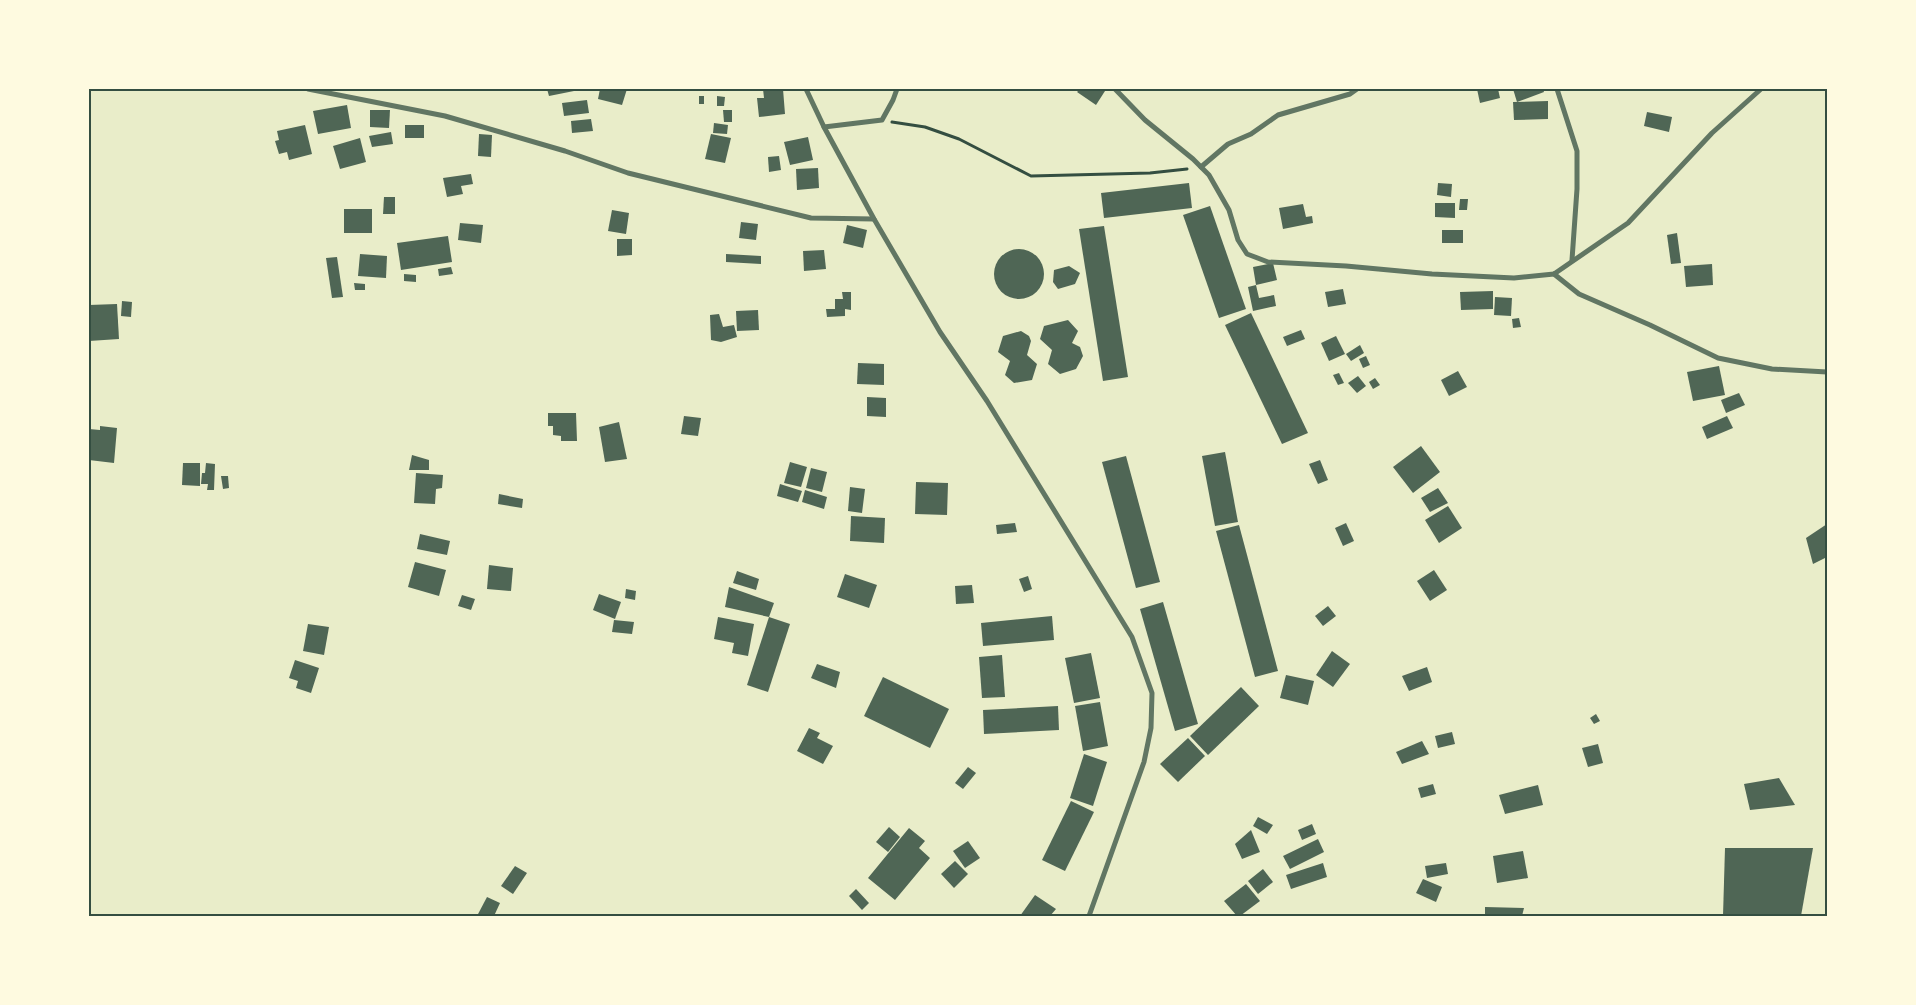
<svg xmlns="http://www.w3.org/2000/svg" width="1916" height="1005" viewBox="0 0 1916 1005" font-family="'Fira Sans Condensed',sans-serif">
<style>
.building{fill:#4f6655}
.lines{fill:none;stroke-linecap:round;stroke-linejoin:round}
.path{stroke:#344e41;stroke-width:3}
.minor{stroke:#617663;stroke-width:5}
.neatline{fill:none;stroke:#344e41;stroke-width:2}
</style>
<rect width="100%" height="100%" fill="#e9edc9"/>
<!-- building -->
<g class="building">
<polygon points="547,89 579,89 579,90 549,96"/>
<polygon points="600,89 627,89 622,105 598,99"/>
<polygon points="763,89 783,89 785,114 759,117 757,98 764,98"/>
<polygon points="1080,89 1102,89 1105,91 1096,105 1077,92"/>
<polygon points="1477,89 1498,89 1500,98 1480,103"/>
<polygon points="1513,89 1543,89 1544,92 1517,102"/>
<rect x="699" y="96" width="5" height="8"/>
<polygon points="717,96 725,97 724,106 717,106"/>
<polygon points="587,100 589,113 564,116 562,103"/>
<polygon points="1548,101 1548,119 1514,120 1513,102"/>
<polygon points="347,105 351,128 318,134 313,111"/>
<polygon points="370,110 390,110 389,128 370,127"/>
<polygon points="723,110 732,110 732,122 724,122"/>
<polygon points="1647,112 1672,117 1669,132 1644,126"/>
<polygon points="591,119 593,131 572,133 571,121"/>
<polygon points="714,123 728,125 727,134 713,133"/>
<polygon points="305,125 312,154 289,160 287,152 279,154 275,141 279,140 277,131"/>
<rect x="405" y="125" width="19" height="13"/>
<polygon points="391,132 393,144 372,147 369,136"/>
<polygon points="479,134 492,135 491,157 478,156"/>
<polygon points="711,134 731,138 725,163 705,159"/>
<polygon points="808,137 813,160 790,165 784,142"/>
<polygon points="360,138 366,162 340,169 333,146"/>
<polygon points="779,156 781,170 769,172 768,157"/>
<polygon points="818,168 819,188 797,190 796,169"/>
<polygon points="471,174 473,184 461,186 463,194 447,197 443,178"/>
<polygon points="1189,183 1192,208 1104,218 1101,193"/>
<polygon points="1438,183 1452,184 1451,197 1437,195"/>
<polygon points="384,197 395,197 395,214 383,214"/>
<polygon points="1460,199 1468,199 1467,210 1459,210"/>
<polygon points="1435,203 1455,203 1455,218 1435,217"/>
<polygon points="1303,204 1306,217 1312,216 1313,223 1283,229 1279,208"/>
<polygon points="1210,206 1246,309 1219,318 1183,215"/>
<rect x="344" y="209" width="28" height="24"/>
<polygon points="612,210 629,213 626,234 608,231"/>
<polygon points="741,222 758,224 756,240 739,238"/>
<polygon points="460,223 483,225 481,243 458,240"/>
<polygon points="847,225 867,230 863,248 843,243"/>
<polygon points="1104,226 1128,377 1103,381 1079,229"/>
<rect x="1442" y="230" width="21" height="13"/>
<polygon points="1677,233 1681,263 1671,264 1667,235"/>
<polygon points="448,236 452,262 401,270 397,243"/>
<polygon points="617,239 632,239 632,255 617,256"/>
<circle cx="1019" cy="274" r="25"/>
<polygon points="824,250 826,269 804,271 803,251"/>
<polygon points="360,254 387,256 386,278 358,276"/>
<polygon points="726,254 761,256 761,264 726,262"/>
<polygon points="337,257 343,297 332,298 326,258"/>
<polygon points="1273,263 1277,280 1256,285 1259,298 1274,295 1276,306 1253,311 1248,287 1256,285 1253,267"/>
<polygon points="1712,264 1713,285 1686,287 1684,266"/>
<polygon points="1069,266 1080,273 1075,284 1058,289 1053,282 1054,270"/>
<polygon points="451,267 453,274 439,276 438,269"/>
<polygon points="404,274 416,275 416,282 404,281"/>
<polygon points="354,283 365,284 365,290 355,290"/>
<polygon points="1343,289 1346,304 1328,307 1325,292"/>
<polygon points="1493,291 1493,309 1461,310 1460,292"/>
<polygon points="842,292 851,292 851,310 845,309 845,316 827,317 826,309 835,309 835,299 843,299"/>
<polygon points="1495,297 1512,298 1511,316 1494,315"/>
<polygon points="122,301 132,302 131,317 121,316"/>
<polygon points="117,304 119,339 89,341 89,305"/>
<polygon points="758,310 759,330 737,331 736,311"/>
<polygon points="1251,313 1308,433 1282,444 1225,325"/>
<polygon points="719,314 723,327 734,325 737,337 721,342 711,340 710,315"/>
<polygon points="1519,318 1521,327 1513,328 1512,319"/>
<polygon points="1068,320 1078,331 1072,343 1080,347 1083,356 1076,369 1060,374 1048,364 1052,350 1040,339 1044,326"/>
<polygon points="1301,330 1305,339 1287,346 1283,337"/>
<polygon points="1021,331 1029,336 1031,341 1027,355 1037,364 1032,380 1014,383 1005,375 1010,361 998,352 1003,336"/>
<polygon points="1336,336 1345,354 1329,361 1321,343"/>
<polygon points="1360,345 1364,353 1351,361 1346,354"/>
<polygon points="1366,356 1370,365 1363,368 1359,359"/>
<polygon points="858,363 884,364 884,385 857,384"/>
<polygon points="1719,366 1725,395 1693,401 1687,372"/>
<polygon points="1458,371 1467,387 1449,396 1441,380"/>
<polygon points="1339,373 1344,383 1338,385 1333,375"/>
<polygon points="1358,376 1366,386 1357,393 1348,383"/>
<polygon points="1375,378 1380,385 1373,389 1369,382"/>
<polygon points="1739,393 1745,405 1726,413 1721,400"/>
<polygon points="867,397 886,398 886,417 867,416"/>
<polygon points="548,413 576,413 577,441 561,441 561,436 553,435 553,426 548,426"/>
<polygon points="684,416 701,418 698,436 681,434"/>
<polygon points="1727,416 1733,428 1707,439 1702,427"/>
<polygon points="619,422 627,459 605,462 599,427"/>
<polygon points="100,426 117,428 114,463 89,460 89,429 100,430"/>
<polygon points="1421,446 1440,472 1413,493 1393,467"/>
<polygon points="1225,452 1238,522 1215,526 1202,456"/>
<polygon points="412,455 429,460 429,470 409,470"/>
<polygon points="1126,456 1160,582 1136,588 1102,462"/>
<polygon points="1320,460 1328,480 1318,484 1309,464"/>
<polygon points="790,462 807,467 801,487 784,483"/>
<polygon points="183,463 200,463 200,486 182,485"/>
<polygon points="206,463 215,464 214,490 207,490 208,484 201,484 202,473 205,473"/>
<polygon points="811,468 827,472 822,492 806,488"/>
<polygon points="416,473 443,475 442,488 436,489 435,504 414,503"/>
<polygon points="221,476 228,476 229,488 223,489"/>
<polygon points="916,482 948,483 947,515 915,514"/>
<polygon points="780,484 802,491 798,502 777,496"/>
<polygon points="850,487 865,489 862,513 848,511"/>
<polygon points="1438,488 1448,503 1430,512 1421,498"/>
<polygon points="805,490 827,497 824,509 802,502"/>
<polygon points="499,494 523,499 522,508 498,504"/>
<polygon points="1448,506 1462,528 1439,543 1425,520"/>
<polygon points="851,516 885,518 884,543 850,541"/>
<polygon points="1015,523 1017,532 997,534 996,525"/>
<polygon points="1346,523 1354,541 1343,546 1335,528"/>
<polygon points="1827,524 1827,557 1813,564 1806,538"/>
<polygon points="1239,525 1278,671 1255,677 1216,531"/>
<polygon points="420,534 450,541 447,555 417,549"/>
<polygon points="415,562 446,570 439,596 408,587"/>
<polygon points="489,565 513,568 511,591 487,589"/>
<polygon points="1434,570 1447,590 1430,601 1417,581"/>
<polygon points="737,571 759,579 756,590 733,583"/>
<polygon points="845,574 877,585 869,608 837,597"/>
<polygon points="1028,576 1032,589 1024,592 1019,579"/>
<polygon points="972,585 974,603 956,604 955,586"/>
<polygon points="729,587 774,603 769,617 725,607"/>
<polygon points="626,589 636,591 635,600 625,598"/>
<polygon points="599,594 621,602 615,619 593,610"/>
<polygon points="462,595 475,599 471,610 458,606"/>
<polygon points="1163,602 1198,724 1175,731 1140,609"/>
<polygon points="1328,606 1336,616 1323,626 1315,616"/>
<polygon points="1052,616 1054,640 983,646 981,623"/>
<polygon points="718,617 754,624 748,656 732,653 734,643 714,639"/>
<polygon points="769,617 790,624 768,692 747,685"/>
<polygon points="614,620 634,622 632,634 612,632"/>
<polygon points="308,624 329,627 324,655 303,651"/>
<polygon points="1332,651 1350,664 1333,687 1316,675"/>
<polygon points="1091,653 1100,698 1074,703 1065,658"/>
<polygon points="1002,655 1005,697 982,698 979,657"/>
<polygon points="295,660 319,668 311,693 296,688 298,681 289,678"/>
<polygon points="817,664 840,672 836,688 811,678"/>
<polygon points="1427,667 1432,682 1409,691 1402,676"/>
<polygon points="1286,675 1314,681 1308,705 1280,698"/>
<polygon points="883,677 949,709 930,748 864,716"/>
<polygon points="1241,687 1259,706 1208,755 1190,736"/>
<polygon points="1100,702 1108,746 1083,751 1075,706"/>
<polygon points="1058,706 1059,730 984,734 983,710"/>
<polygon points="1596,714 1600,721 1594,724 1590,718"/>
<polygon points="809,728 820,733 817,738 833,746 823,764 797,751"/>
<polygon points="1452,732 1455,744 1438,748 1435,736"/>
<polygon points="1188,738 1205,756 1178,782 1160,764"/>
<polygon points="1422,741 1429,754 1402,764 1396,752"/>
<polygon points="1598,744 1603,763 1588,767 1582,748"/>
<polygon points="1084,754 1107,762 1093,806 1070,798"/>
<polygon points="968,767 976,773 963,789 955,783"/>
<polygon points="1779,778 1795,805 1750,810 1744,784"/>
<polygon points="1433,784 1436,794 1421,798 1418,788"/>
<polygon points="1538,785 1543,805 1505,814 1499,795"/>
<polygon points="1071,801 1094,812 1065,871 1042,860"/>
<polygon points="1258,817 1273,825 1267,834 1253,826"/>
<polygon points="1312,824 1316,834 1302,840 1298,830"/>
<polygon points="889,827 900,837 888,852 876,842"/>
<polygon points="909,828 925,841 919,848 930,858 895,900 868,878"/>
<polygon points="1251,830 1260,852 1242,859 1235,844"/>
<polygon points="1318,839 1324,852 1290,869 1283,856"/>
<polygon points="968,841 980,858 965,868 953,851"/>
<polygon points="1725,848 1813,848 1801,916 1723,916"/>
<polygon points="1523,851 1528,878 1497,883 1493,856"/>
<polygon points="955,861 968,874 954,888 941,874"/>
<polygon points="1323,863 1327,877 1291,889 1286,875"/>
<polygon points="1446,863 1448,874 1427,878 1425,866"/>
<polygon points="515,866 527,873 513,894 501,886"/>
<polygon points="1263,869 1273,882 1258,894 1248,881"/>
<polygon points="1423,879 1442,887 1436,902 1416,893"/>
<polygon points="1246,884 1260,901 1240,916 1237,916 1224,901"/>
<polygon points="856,889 869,903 862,910 849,896"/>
<polygon points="1035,895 1056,909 1050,916 1020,916"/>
<polygon points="487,897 500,903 494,916 477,916"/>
<polygon points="1485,907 1524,908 1522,916 1485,916"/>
</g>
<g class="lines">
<!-- path -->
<polyline class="path" points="892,122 925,127 959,139 1031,176 1150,173 1187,169"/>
<!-- minor -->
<g class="minor">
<polyline points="308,89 445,116 565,151 628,173 811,218 874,219"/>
<polyline points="806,89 824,127 874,219 940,332 987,401 1132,637 1152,693 1151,728 1144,762 1089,916"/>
<polyline points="1115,89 1145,120 1193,159 1209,175 1229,210 1238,240 1247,254 1268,262 1346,266 1432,274 1514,278 1554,274 1628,223 1712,133 1761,89"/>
<polyline points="1557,89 1577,151 1577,189 1572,260"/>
<polyline points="824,127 882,120 893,100 897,89"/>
<polyline points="1201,167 1228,144 1251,134 1278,115 1350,94 1357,89"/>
<polyline points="1554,274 1579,294 1650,325 1718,358 1772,369 1827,372"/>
</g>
</g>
<!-- border -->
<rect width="1916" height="1005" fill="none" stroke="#fefae0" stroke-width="180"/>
<rect x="90" y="90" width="1736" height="825" class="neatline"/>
</svg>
